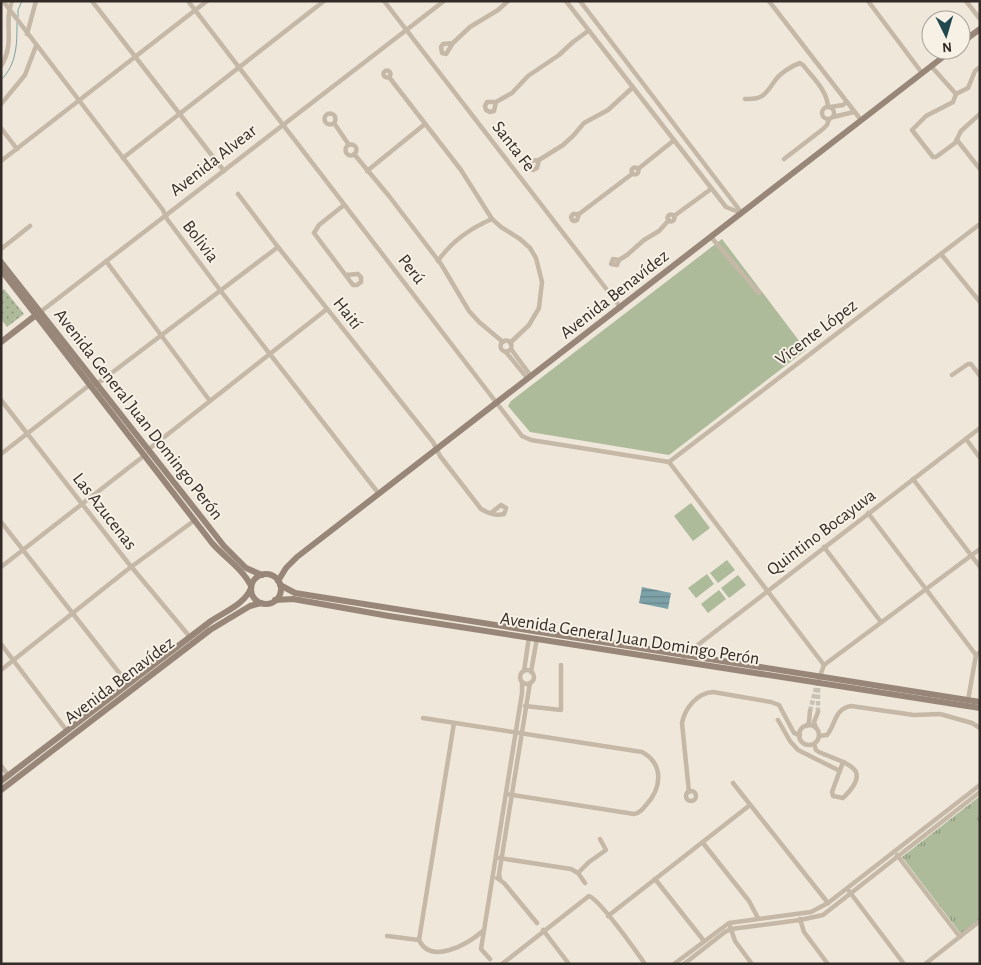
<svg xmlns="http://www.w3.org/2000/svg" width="981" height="965" viewBox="0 0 981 965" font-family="'Alegreya Sans',sans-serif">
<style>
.grass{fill:url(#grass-dots)}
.park{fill:url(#park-tufts)}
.pitch{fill:#aebb9b}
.water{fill:url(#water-rules)}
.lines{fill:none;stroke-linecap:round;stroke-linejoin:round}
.stream{stroke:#7ca2a8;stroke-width:1}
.street-tunnel{stroke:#c8c1b6;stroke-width:4.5;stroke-dasharray:4.5 2;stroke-linecap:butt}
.street{stroke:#c5b8a7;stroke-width:4.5}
.secondary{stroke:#988779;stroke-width:6}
.labels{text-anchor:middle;stroke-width:4;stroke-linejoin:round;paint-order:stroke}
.street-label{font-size:18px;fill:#322b27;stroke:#f7f0e5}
</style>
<defs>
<pattern id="grass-dots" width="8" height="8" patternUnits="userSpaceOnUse" patternTransform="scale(1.25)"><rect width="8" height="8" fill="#aebb9b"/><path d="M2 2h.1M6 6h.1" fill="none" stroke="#8e987e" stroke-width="1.8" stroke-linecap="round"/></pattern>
<pattern id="park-tufts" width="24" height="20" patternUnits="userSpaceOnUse" patternTransform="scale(1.25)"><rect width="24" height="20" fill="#aebb9b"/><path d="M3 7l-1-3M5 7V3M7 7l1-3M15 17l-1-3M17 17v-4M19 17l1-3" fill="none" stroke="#8e987e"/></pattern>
<pattern id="water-rules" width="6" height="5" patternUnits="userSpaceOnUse" patternTransform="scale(1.25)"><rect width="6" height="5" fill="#7ca2a8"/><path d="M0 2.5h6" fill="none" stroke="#668489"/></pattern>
</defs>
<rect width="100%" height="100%" fill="#eee7da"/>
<!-- grass -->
<polygon class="grass" points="4,289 24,314 7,327 1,319 1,291"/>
<!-- park -->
<polygon class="park" points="980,796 980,919 961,934 902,857"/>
<!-- pitch -->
<g class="pitch">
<polygon points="722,239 806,350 669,455 530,432 508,406 511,401"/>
<polygon points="691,503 710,528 693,541 674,516"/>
<polygon points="727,560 735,570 718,583 710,573"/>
<polygon points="707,574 714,584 696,598 688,588"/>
<polygon points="738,575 746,585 729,598 721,588"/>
<polygon points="719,590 726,599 708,613 701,604"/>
<polygon points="963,817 980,839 980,917 965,929 910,860"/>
</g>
<!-- water -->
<polygon class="water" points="642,587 671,593 668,609 639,603"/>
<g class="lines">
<!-- stream -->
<g class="stream">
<polyline points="18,17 18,10 22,1"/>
<path d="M1,80C17,64 17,44 17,23"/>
</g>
<!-- street-tunnel -->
<g class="street-tunnel">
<polyline points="810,711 816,688"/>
<polyline points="818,712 818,682"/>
</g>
<!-- street -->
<g class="street">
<polyline points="3,1 163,210 167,219 220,290 379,494"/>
<polyline points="92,1 224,171"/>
<polyline points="188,1 522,436 531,440 669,462"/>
<polyline points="384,1 621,308"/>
<polyline points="566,1 726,207 741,213"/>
<polyline points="580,1 741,212"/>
<polyline points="769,1 861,120"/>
<polyline points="868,1 922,73"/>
<polyline points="966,1 980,19"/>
<polyline points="27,34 36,1"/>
<polyline points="453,43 443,44 441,47 442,53 446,54 453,43 470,27 498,10 508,1"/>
<path d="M1,66C16,42 3,23 12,1"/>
<polyline points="931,66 956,94"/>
<polyline points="980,67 975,71 968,88 956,94 953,102 926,116 912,130 933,157 936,157 955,143 961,131 980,114"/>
<circle cx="387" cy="74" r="3.5"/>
<polyline points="389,77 461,170 492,219 501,227 520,239 530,248 536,258 542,282 539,308 529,325 510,343"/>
<path d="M745,99C762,100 765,95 774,82C779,74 791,66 800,63L803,65C813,78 827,90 828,107"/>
<polyline points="496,102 494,111 490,112 486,110 485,106 487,102 496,102 512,93 528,76 559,55 573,42 588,31"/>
<polyline points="1,104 25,75 36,46"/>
<polyline points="830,107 843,105 846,102"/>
<circle cx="828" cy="113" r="6"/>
<circle cx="330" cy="119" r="5.5"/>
<polyline points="833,117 854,112"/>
<polyline points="334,123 349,145"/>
<polyline points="1,128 17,149"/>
<polyline points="957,140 980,169"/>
<circle cx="351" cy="150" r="5.5"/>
<polyline points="354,154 389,196 441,264 469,311 479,322 503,342"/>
<polyline points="123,158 324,1"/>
<polyline points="784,159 823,129 827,125 829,119"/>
<polyline points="539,160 537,168 533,170 529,168 528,164 530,161 539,160 563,145 573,136 584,123 608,110 632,88"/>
<polyline points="1,161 207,1"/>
<circle cx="635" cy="171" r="3.5"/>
<polyline points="638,169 673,141"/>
<polyline points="367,171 425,124"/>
<path d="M238,194L278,247L433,442L440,456L481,509C488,513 497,516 504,514L506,508L501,505L491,513"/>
<polyline points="344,205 319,225 314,233 353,285 357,285 361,282 361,277 358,274 346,275"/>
<polyline points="579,214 577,220 574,221 572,220 571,217 573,214 579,214 632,174"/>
<circle cx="671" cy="218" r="3.5"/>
<polyline points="674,216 711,189"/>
<polyline points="711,237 759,293"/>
<polyline points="1,249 30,226"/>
<polyline points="941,254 980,302"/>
<polyline points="619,260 613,259 611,264 617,265 619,260 627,255 644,240 659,231 669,220"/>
<polyline points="106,261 210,401"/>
<path d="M438,261C451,242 471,228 492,219"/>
<polyline points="39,313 444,1"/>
<circle cx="506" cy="346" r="5.5"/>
<polyline points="511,349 531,376"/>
<polyline points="506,352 528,379"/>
<polyline points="952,375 968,364 971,364 980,376"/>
<polyline points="1,400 129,564 190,637"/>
<polyline points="966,439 980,458"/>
<polyline points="149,449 327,309"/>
<polyline points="1,454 87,387 101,381 278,247"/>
<polyline points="669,462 980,224"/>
<polyline points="669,462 824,665"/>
<polyline points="913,479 980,567"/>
<polyline points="868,513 976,655"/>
<polyline points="1,522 128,684"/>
<polyline points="824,547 881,622"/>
<polyline points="1,567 145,455"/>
<polyline points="1,644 67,731"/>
<polyline points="683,661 686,654 980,428"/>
<polyline points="1,670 127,570 195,520"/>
<circle cx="527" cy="677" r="7"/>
<polyline points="524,671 529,637"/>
<polyline points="531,672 537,638"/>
<polyline points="819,679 824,665 980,549"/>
<polyline points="968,700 976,655 980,652"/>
<polyline points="525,706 561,710 561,665"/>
<path d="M423,718L642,752C664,764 662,788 646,805C643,809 640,813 634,814L506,794"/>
<polyline points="778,720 790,741 798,750 840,771"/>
<path d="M454,723L419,940C431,965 467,945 484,930"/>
<circle cx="809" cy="735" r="10"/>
<polyline points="807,726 809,722 810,711"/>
<polyline points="816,728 814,722 818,712"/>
<path d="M819,736L827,735C836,724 834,709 851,706L914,715L940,714L972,723L980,728"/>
<path d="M814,744L816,750L819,752C845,764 875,767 843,798L833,796L832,792L843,762"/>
<polyline points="1,766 9,776"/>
<polyline points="733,783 828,903"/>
<circle cx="691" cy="796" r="5"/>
<path d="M689,792L682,723C685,708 697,693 713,692L771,702L779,705L794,733L800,735"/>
<polyline points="703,843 749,901 758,918"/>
<polyline points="897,855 960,937"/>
<polyline points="499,858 571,869 578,873 585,883"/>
<polyline points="578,873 589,862 606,850 600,839"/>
<polyline points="497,878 504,883 537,923"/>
<polyline points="500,879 499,874 530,683"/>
<polyline points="655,879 704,941"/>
<polyline points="849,891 904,964"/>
<polyline points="608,916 750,805"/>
<polyline points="800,919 804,932 828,964"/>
<polyline points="730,926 735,941 752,964"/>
<polyline points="543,930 569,964"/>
<polyline points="387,936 419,940"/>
<polyline points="490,959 481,949 522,693 522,682"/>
<path d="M502,964L589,896C600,900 636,951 645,964"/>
<polyline points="674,964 729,923 811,912 828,903 980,785"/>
<polyline points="684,964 725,932 731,929 800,920 823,915 980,792"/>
<polyline points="925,964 980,921"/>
</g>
<!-- secondary -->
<g class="secondary">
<polyline points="961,43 980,29"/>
<polyline points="1,262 224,546 246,568 262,575"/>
<path d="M1,270L212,543C224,557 243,569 251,586"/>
<polyline points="1,342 36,315"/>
<circle cx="266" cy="589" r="15"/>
<polyline points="278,581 286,568 297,557 952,50"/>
<polyline points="280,585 295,593 980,702"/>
<polyline points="275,600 293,599 389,616 980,708"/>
<path d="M1,781L211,621C224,612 245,604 251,588"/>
<polyline points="1,790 210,630 250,606 261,603"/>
</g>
</g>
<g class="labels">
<!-- street labels -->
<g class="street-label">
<text transform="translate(514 146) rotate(52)" y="6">Santa Fe</text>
<text transform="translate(213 160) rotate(-38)" y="6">Avenida Alvear</text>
<text transform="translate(201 241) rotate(53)" y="6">Bolivia</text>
<text transform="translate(412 269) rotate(52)" y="6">Perú</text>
<text transform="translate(614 294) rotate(-38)" y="6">Avenida Benavídez</text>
<text transform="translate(348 313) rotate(52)" y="6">Haití</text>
<text transform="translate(816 332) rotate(-37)" y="6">Vicente López</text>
<text transform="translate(139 414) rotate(52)" y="6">Avenida General Juan Domingo Perón</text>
<text transform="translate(105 511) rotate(52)" y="6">Las Azucenas</text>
<text transform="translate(821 532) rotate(-37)" y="6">Quintino Bocayuva</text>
<text transform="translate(630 638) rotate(9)" y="6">Avenida General Juan Domingo Perón</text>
<text transform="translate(119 680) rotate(-37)" y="6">Avenida Benavídez</text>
</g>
</g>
<!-- border -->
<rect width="981" height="965" fill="none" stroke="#322b27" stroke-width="5"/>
<!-- north arrow -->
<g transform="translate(946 35) rotate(175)"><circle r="24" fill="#f7f0e5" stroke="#a8a199"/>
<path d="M0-4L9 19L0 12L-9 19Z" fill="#21484f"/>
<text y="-8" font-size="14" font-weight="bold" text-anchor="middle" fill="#322b27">N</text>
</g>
</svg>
